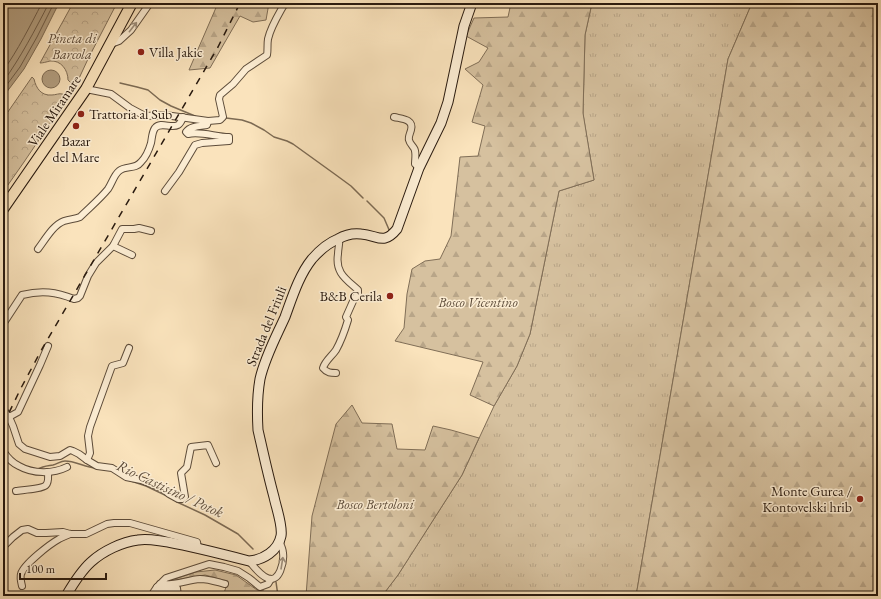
<svg xmlns="http://www.w3.org/2000/svg" width="881" height="599" viewBox="0 0 881 599" font-family="'EB Garamond',serif">
<style>
.grass{fill:url(#grass-tufts);stroke:#806e57}
.forest{fill:url(#forest-firs);stroke:#806e57}
.park{fill:url(#park-crowns);stroke:#806e57}
.water{fill:#b39f81;stroke:#7c6a53}
.lines{fill:none;stroke-linecap:round;stroke-linejoin:round}
.shore{stroke:#6e5c48;stroke-width:1}
.stream{stroke:#7c6a53;stroke-width:1.5}
.street-casing{stroke:#5d4c3a;stroke-width:8}
.secondary-casing{stroke:#291a0f;stroke-width:11}
.primary-casing{stroke:#291a0f;stroke-width:12}
.street{stroke:#fcedd3;stroke-width:6}
.secondary{stroke:#fcedd3;stroke-width:9}
.primary{stroke:#fae3bc;stroke-width:10}
.rail{stroke:#291a0f;stroke-width:1.5;stroke-dasharray:7 7;stroke-linecap:butt}
.oneway{stroke:#9d8e7b}
.poi-dot{fill:#8f2418;stroke:#fcedd3;stroke-width:1.5}
.labels{text-anchor:middle;stroke-width:3;stroke-linejoin:round;paint-order:stroke}
.park-label{font-size:14px;font-style:italic;fill:#5d4c3a;stroke:#fcedd3}
.poi-label{font-size:14px;fill:#291a0f;stroke:#fcedd3;text-anchor:start}
.street-label{font-size:14px;fill:#291a0f;stroke:#fcedd3}
.water-label{font-size:15px;font-style:italic;fill:#604f3d;stroke:#fcedd3}
</style>
<defs>
<pattern id="grass-tufts" width="24" height="20" patternUnits="userSpaceOnUse"><rect width="24" height="20" fill="#d6c19f"/><path d="M3 7l-1-3M5 7V3M7 7l1-3M15 17l-1-3M17 17v-4M19 17l1-3" fill="none" stroke="#b8a588"/></pattern>
<pattern id="forest-firs" width="22" height="20" patternUnits="userSpaceOnUse"><rect width="22" height="20" fill="#d6c19f"/><path d="M5 1l3.5 6h-7zM16 11l3.5 6h-7z" fill="#b8a588"/></pattern>
<pattern id="park-crowns" width="20" height="18" patternUnits="userSpaceOnUse"><rect width="20" height="18" fill="#d6c19f"/><path d="M2 6a3 3 0 1 1 6 0M12 15a3 3 0 1 1 6 0" fill="none" stroke="#b8a588"/></pattern>
</defs>
<rect width="100%" height="100%" fill="#fae3bc"/>
<filter id="stains"><feTurbulence type="fractalNoise" baseFrequency=".005" numOctaves="4"/><feColorMatrix values="0 0 0 0 .2 0 0 0 0 .09 0 0 0 0 .02 0 0 0 .5 -.17"/></filter>
<radialGradient id="worn" r=".72"><stop offset=".6" stop-color="#630" stop-opacity="0"/><stop offset="1" stop-color="#630" stop-opacity=".3"/></radialGradient>
<!-- grass -->
<polygon class="grass" points="592,3 752,3 728,59 636,596 382,596 398,575 462,475 494,406 517,366 530,334 559,191 594,180 583,114 585,35"/>
<!-- forest -->
<g class="forest">
<polygon points="218,3 269,3 266,20 253,22 240,16 210,68 189,70"/>
<polygon points="511,3 592,3 585,35 583,113 594,180 559,191 530,334 517,366 494,406 470,395 483,362 395,341 404,328 407,294 412,269 425,261 440,259 451,236 460,157 478,156 485,126 472,122 483,85 465,69 479,62 488,48 466,36 474,18 508,17"/>
<polygon points="752,3 878,3 878,596 636,596 728,59"/>
<polygon points="352,405 362,423 392,424 397,449 425,450 433,426 451,430 479,438 462,475 398,575 382,596 306,596 312,516 336,424"/>
<polygon points="215,570 236,575 257,590 264,591 266,596 223,596 228,581 205,575 169,581 196,572"/>
</g>
<!-- park -->
<g class="park">
<path d="M73,3H117L88,59L75,87L68,80C68,70 61,60 50,61C46,62 43,63 40,63Z"/>
<path d="M32,77L34,79C36,88 41,96 52,95C55,95 60,93 62,94C65,94 66,96 68,97L24,162L3,192V119Z"/>
</g>
<!-- water -->
<g class="water">
<polygon points="3,3 59,3 41,39 24,69 3,97"/>
<circle cx="51" cy="79" r="9"/>
</g>
<g class="lines">
<!-- shore -->
<g class="shore">
<path d="M3,71C18,50 30,26 42,3"/>
<path d="M3,82C21,57 35,30 49,3"/>
<polyline points="3,90 20,67 37,37 54,3"/>
</g>
<!-- stream -->
<g class="stream">
<polyline points="120,83 137,87 148,90 160,100 171,106 195,116"/>
<polyline points="226,118 242,120 251,123 264,130 274,137 287,141 293,144 336,175 351,186 363,198"/>
<polyline points="367,201 384,218 390,232"/>
<path d="M38,469C43,466 47,466 53,465C57,464 61,461 65,461C75,461 85,467 96,468"/>
<polyline points="128,480 146,486 167,496"/>
<polyline points="177,502 205,515 238,534 253,549"/>
<polyline points="276,582 278,596"/>
</g>
<!-- street casing -->
<g class="street-casing">
<g id="street">
<polyline points="111,44 119,41 131,30 150,3"/>
<path d="M86,89L111,94L130,108L145,116L165,115L208,121L220,120L223,117L219,99L220,95L233,84L246,69L267,55C268,50 267,45 268,39C271,26 279,14 285,3"/>
<path d="M394,117C402,119 414,119 411,130C410,134 408,137 409,140C410,145 415,147 415,151C416,155 415,160 415,164L419,168"/>
<path d="M165,191L179,172L195,145L202,143L229,141V137C216,137 201,131 188,134L186,132C190,126 200,126 207,125L208,121"/>
<polyline points="113,246 132,255"/>
<path d="M38,249C45,240 53,225 64,221C70,219 75,219 80,217C89,208 100,199 108,189C112,183 114,175 119,171C126,165 135,170 141,162C146,157 149,150 151,143C152,138 152,132 155,128C161,121 171,129 178,125C181,123 182,120 183,117"/>
<path d="M3,320L5,321L22,295C42,290 56,292 74,299L78,298L80,296L88,276L96,263L113,246L122,229H134L139,228L151,231"/>
<path d="M336,373C331,373 327,373 323,368C325,361 332,356 336,350C341,341 345,330 348,320L346,317L354,299L358,294V290C346,279 335,273 338,254C338,248 340,244 339,238"/>
<polyline points="3,409 9,417 13,426 19,444 25,449 50,457 60,456 70,450 73,451 79,454 87,460 97,466 112,468 126,477 141,480 162,488 169,494 178,499 182,499 185,497 181,473 187,467 191,447 208,445 216,463"/>
<polyline points="9,417 18,412 40,365 48,346"/>
<path d="M3,451C7,457 12,463 19,466C33,474 53,474 67,467"/>
<polyline points="87,460 90,453 88,436 90,427 112,366 123,363 129,348"/>
<path d="M16,491C22,490 43,489 46,485C49,482 48,476 48,472"/>
<polyline points="3,547 13,537 22,530 28,529 37,533 46,533 63,532 70,534 86,534 107,524 114,523 130,523 197,542 198,548"/>
<path d="M249,561C254,567 260,575 267,578C280,584 284,561 283,553C283,549 281,545 279,541"/>
<path d="M160,584C174,586 187,580 200,579C209,579 217,582 225,584"/>
<path d="M22,586C21,582 20,577 21,574C24,564 50,544 59,539C62,537 66,536 70,534"/>
<polyline points="157,587 159,589 177,588 178,596"/>
<polyline points="151,596 157,587 166,578 209,564 224,567 238,571 249,578 260,587 268,584 271,579"/>
</g>
</g>
<!-- secondary casing -->
<g class="secondary-casing">
<path id="secondary" d="M66,596C73,584 81,571 91,562C103,551 122,542 138,540C148,538 158,541 168,542C195,547 222,554 249,561C263,560 278,551 281,536C283,526 276,507 274,497C268,475 263,452 258,430C257,413 257,396 260,379C265,357 276,337 285,317C292,298 299,275 312,259C319,251 328,243 338,239C345,235 353,233 361,234C378,235 383,246 397,229L419,168L441,123L448,102L455,69L464,26L472,3"/>
</g>
<!-- primary casing -->
<g class="primary-casing">
<polyline id="primary" points="3,209 86,89 132,3"/>
</g>
<!-- street -->
<use href="#street" class="street"/>
<!-- secondary -->
<use href="#secondary" class="secondary"/>
<!-- primary -->
<use href="#primary" class="primary"/>
<!-- rail -->
<polyline class="rail" points="3,425 21,388 42,349 218,47 240,3"/>
</g>
<!-- one-way arrows -->
<defs><path id="oneway-shaft" d="M-6 0H5M1.5-3L5.5 0L1.5 3" fill="none" stroke-width="1.6" stroke-linecap="round" stroke-linejoin="round"/></defs>
<g class="oneway">
<use href="#oneway-shaft" transform="translate(133 27) rotate(-52)"/>
<use href="#oneway-shaft" transform="translate(282 563) rotate(-81)"/>
</g>
<!-- markers -->
<g class="poi-dot">
<circle cx="141" cy="52" r="4"/>
<circle cx="81" cy="114" r="4"/>
<circle cx="76" cy="126" r="4"/>
<circle cx="390" cy="296" r="4"/>
<circle cx="860" cy="499" r="4"/>
</g>
<g class="labels">
<!-- park labels -->
<g class="park-label">
<text x="72" y="43">Pineta di<tspan x="72" dy="16">Barcola</tspan></text>
<text x="478" y="307">Bosco Vicentino</text>
<text x="375" y="509">Bosco Bertoloni</text>
</g>
<!-- poi labels -->
<g class="poi-label">
<text x="149" y="57">Villa Jakic</text>
<text x="89" y="119">Trattoria al Sub</text>
<text x="76" y="146" text-anchor="middle">Bazar<tspan x="76" dy="16">del Mare</tspan></text>
<text x="382" y="301" text-anchor="end">B&amp;B Cerila</text>
<text x="852" y="496" text-anchor="end">Monte Gurca /<tspan x="852" dy="16">Kontovelski hrib</tspan></text>
</g>
<!-- street labels -->
<g class="street-label">
<text transform="translate(54 111) rotate(-56)" y="5">Viale Miramare</text>
<text transform="translate(266 326) rotate(-68)" y="5">Strada del Friuli</text>
</g>
<!-- water labels -->
<g class="water-label">
<text transform="translate(170 489) rotate(25)" y="5">Rio Castisino / Potok</text>
</g>
</g>
<!-- margin -->
<rect width="881" height="599" fill="none" stroke="#fae3bc" stroke-width="16"/>
<rect x="4" y="4" width="873" height="591" fill="none" stroke="#291a0f" stroke-width="2"/>
<rect x="8" y="8" width="865" height="583" fill="none" stroke="#291a0f"/>
<!-- scale -->
<path d="M20 573v6h86v-6" fill="none" stroke="#291a0f" stroke-width="2"/>
<text x="26" y="573" font-size="12" fill="#291a0f" stroke="#fcedd3" stroke-width="3" paint-order="stroke">100 m</text>
<rect width="100%" height="100%" filter="url(#stains)"/>
<rect width="100%" height="100%" fill="url(#worn)"/>
</svg>
